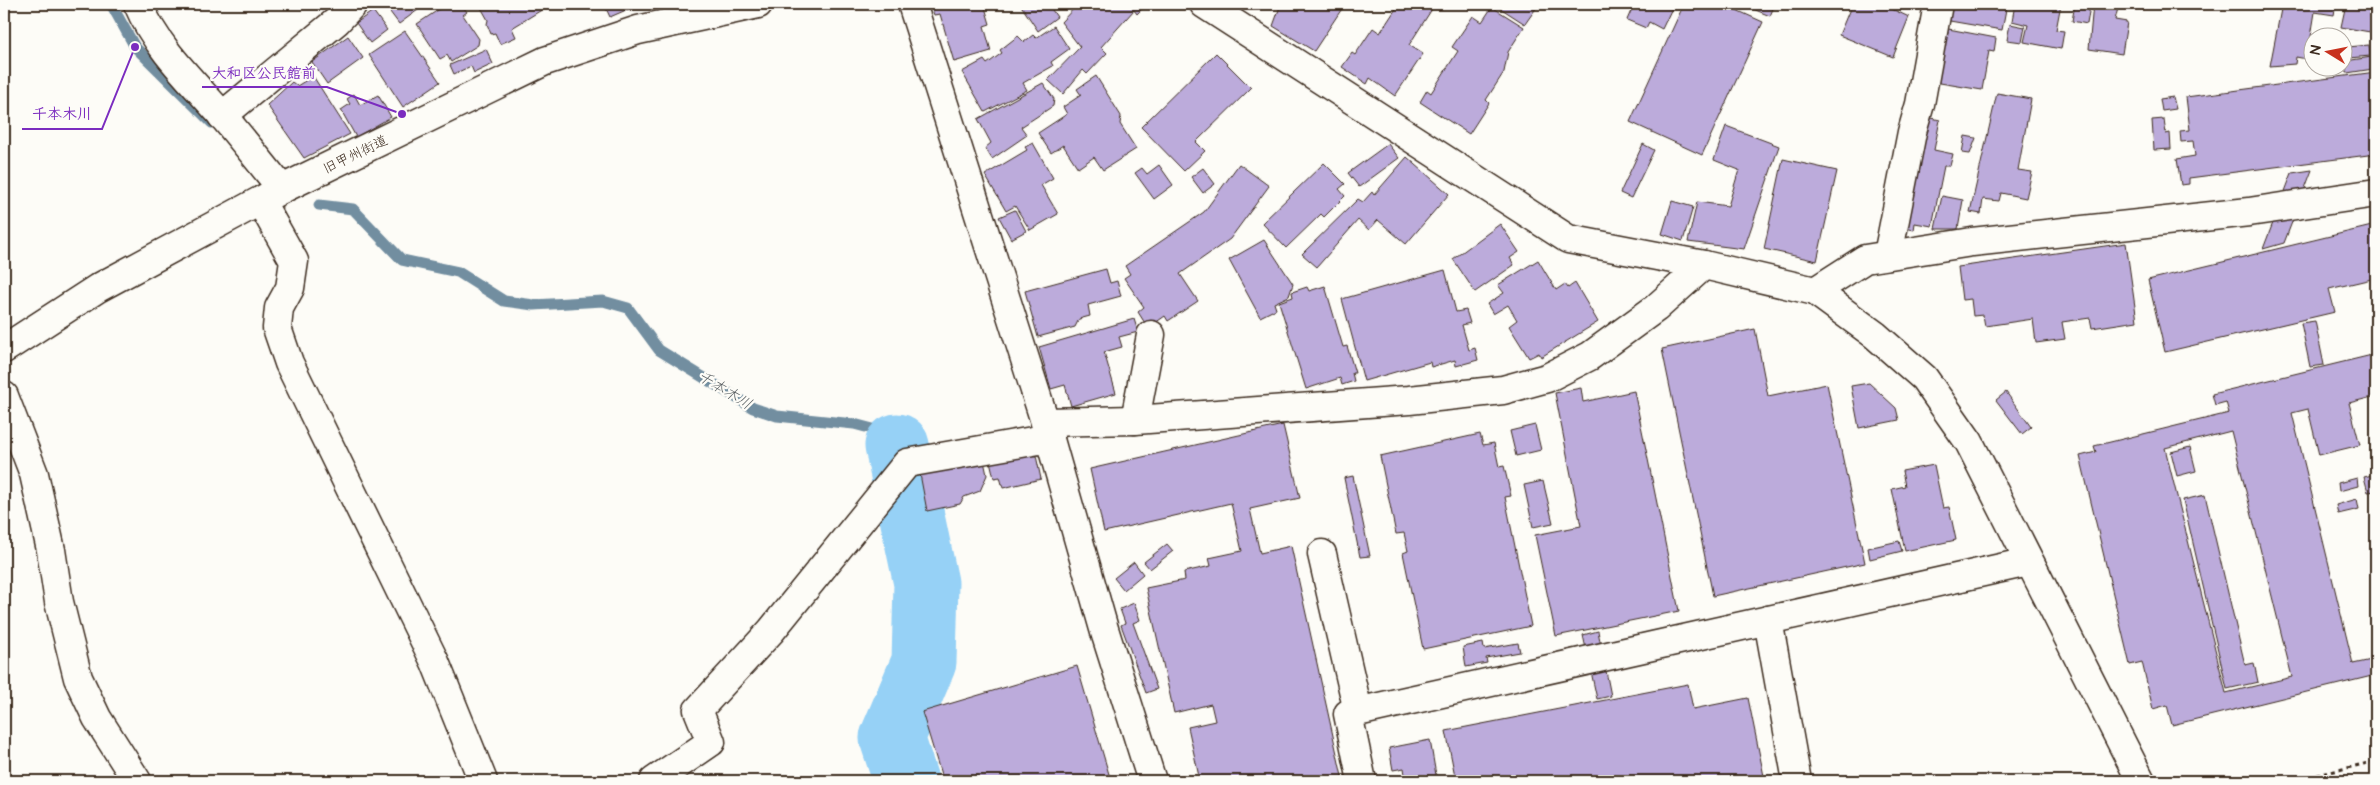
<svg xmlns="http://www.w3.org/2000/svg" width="2380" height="785" viewBox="0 0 2380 785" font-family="'Architects Daughter','Klee One',sans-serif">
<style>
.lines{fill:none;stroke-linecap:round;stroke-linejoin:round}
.stream{stroke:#728ea0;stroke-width:11}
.river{stroke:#96d1f6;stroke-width:65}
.building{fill:#bcabdb;stroke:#3b2a1e;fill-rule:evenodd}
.minor-casing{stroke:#3b2a1e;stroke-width:31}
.path{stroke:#3b2a1e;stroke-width:3;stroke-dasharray:4 4;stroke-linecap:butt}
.minor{stroke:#fdfcf7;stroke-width:28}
.labels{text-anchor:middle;stroke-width:4.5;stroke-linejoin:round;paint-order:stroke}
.street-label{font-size:14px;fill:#3b2a1e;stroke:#fdfcf7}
.water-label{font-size:15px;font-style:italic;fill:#565c5f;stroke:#fdfcf7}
.leader{fill:none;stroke:#7b2cbf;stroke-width:2}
.callout-dot{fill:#7b2cbf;stroke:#fdfcf7;stroke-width:2}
.callout-label{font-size:15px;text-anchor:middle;font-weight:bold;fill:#7b2cbf;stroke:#fdfcf7;stroke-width:4.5;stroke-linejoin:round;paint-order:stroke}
</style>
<rect width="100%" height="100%" fill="#fdfcf7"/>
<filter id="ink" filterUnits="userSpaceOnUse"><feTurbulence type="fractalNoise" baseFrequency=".02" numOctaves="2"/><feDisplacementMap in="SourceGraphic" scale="10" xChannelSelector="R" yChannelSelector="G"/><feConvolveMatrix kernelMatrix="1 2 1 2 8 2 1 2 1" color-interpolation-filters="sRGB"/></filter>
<g filter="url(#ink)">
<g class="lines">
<!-- stream -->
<g class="stream">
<polyline points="111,4 135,47 212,123"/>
<polyline points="319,205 353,209 402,260 458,272 504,301 534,305 603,301 628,308 659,350 753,408 777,416 854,424 873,429 897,446"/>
</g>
<!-- river -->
<polyline class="river" points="897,446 926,583 924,662 892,738 906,781"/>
</g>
<!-- building -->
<g class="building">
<polygon points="384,4 426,4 399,24"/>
<polygon points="447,4 461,4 467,12 463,15 479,39 478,45 451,62 447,55 440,59 417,24"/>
<polygon points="479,4 547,4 548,6 512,28 516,37 500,44 495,33 491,34 487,24 488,20"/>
<polygon points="580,4 587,4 588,6 583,9"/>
<polygon points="604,4 640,4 610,17"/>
<polygon points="930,4 984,4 990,24 984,26 991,51 954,62 940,14 934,15"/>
<polygon points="1020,4 1060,4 1052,10 1057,17 1038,31"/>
<polygon points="1078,4 1143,4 1145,6 1137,14 1134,10 1101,47 1107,53 1087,74 1083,70 1063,94 1048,80 1080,47 1061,22"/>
<polygon points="1281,4 1345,4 1314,51 1273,26"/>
<polygon points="1399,4 1425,4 1432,9 1409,45 1423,54 1395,96 1370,78 1367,84 1342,67 1352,53 1355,55 1373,28 1380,33"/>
<polygon points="1494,4 1539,4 1525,24"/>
<polygon points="1634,4 1674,4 1662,29 1649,22 1646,28 1627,20"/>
<polygon points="1684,4 1723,4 1763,22 1702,155 1630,122"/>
<polygon points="1741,4 1775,4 1770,16"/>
<polygon points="1852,4 1881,4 1909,17 1893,57 1839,35"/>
<polygon points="1947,4 2007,4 2002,30 1944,20"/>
<polygon points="2015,4 2061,4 2056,30 2064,31 2061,49 2024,42 2028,25 2012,21"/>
<polygon points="2075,4 2090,6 2087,24 2072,21"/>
<polygon points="2093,4 2119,4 2115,20 2127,22 2122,54 2089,49"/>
<polygon points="2282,4 2336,4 2334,15 2315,12 2310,43 2312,43 2312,60 2296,57 2295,64 2270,66"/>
<polygon points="2346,4 2376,4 2376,33 2341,27"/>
<polygon points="1492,7 1524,27 1508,52 1504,72 1486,100 1489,103 1469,134 1420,102 1427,90 1431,93 1458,51 1452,47 1473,16 1482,22"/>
<polygon points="373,11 387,30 370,43 356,23"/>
<polygon points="2010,24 2025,27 2022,42 2007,40"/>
<polygon points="1054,26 1069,49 1051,62 1053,66 1023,83 1027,90 985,112 962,72 984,60 987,64 1002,53 1000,50 1018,36 1024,42 1033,35 1036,38"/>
<polygon points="1943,28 1996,38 1994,52 1989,51 1982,90 1934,82"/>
<polygon points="405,31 440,82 403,107 369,55"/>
<polygon points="348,36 363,58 327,84 312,62"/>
<polygon points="2369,45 2370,56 2349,58 2348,47"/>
<polygon points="486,49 493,64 474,73 471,66 454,74 450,65"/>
<polygon points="1216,53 1251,88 1196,142 1205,151 1184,171 1141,127"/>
<polygon points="2372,57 2373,69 2347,73 2345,61"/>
<polygon points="2376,72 2376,154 2189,178 2189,184 2181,185 2177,159 2195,156 2193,141 2181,142 2180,131 2190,130 2186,97"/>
<polygon points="313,76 350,134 304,158 267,105 292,82 297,86"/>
<polygon points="1096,76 1121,116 1120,124 1136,149 1103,170 1094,157 1078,168 1063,145 1051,153 1038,133 1067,114 1063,107 1081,95 1077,89"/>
<polygon points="1043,83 1054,99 1053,106 1021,127 1027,135 992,159 985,148 991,143 978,119"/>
<polygon points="1997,93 2031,99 2018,170 2032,172 2026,198 2001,193 1999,201 1983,199 1981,214 1970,212"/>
<polygon points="354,94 360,105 378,95 391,117 356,137 341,110 350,104 347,99"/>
<polygon points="2173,97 2176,109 2162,111 2160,99"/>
<polygon points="1923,116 1940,120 1934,150 1953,154 1950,166 1944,166 1932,226 1915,223 1914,230 1901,227"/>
<polygon points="2164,119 2166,134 2170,133 2171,149 2154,150 2152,120"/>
<polygon points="1726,126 1779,146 1744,249 1688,242 1697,202 1728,206 1739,170 1714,160"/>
<polygon points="1965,136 1976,138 1970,154 1962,153"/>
<polygon points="1033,143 1053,178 1041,185 1058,214 1030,230 1015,206 1006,211 985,175 1027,150 1025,147"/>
<polygon points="1388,144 1399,158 1359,187 1348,173"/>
<polygon points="1643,144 1654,150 1631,198 1620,193"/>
<polygon points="1407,157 1449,194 1406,244 1378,220 1369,230 1358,220 1317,267 1302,254 1358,199 1363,202 1372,192 1374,195"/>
<polygon points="1783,159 1837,171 1817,261 1764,249"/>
<polygon points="1324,163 1345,184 1339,189 1345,196 1324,217 1321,214 1286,248 1262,223"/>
<polygon points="1239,164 1269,186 1230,239 1180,274 1198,301 1168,321 1165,316 1148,328 1138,312 1144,307 1124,278 1130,274 1125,266 1204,212"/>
<polygon points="1159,165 1173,185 1154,199 1135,173 1142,168 1147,174"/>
<polygon points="1203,168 1215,184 1203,193 1191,177"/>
<polygon points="2312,170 2284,243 2263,249 2292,173"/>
<polygon points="1942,196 1963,200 1958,229 1935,229"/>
<polygon points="1672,201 1693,207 1683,241 1662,234"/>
<polygon points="1015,210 1026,231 1011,239 999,217"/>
<polygon points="1500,224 1519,252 1510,258 1514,265 1475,292 1453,259"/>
<polygon points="2376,225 2376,278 2329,289 2335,312 2165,352 2148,280"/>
<polygon points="1264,240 1293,284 1289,296 1274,303 1276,309 1260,317 1229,260"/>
<polygon points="2126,243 2137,321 2092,328 2090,318 2062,322 2065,339 2036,343 2033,319 1985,326 1983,315 1973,316 1971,299 1962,300 1958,267"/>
<polygon points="1538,260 1556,290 1565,284 1568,288 1575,283 1598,322 1541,357 1539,353 1529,358 1509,326 1517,320 1508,305 1493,314 1487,304 1504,293 1498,285"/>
<polygon points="1106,269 1110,283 1117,281 1121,296 1088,305 1090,316 1079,319 1075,327 1038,337 1025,291"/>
<polygon points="1445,270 1456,312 1466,310 1470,323 1462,325 1469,350 1475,348 1478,360 1456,366 1455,360 1431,367 1430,362 1364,381 1342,299"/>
<polygon points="1325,286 1343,347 1347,346 1355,373 1352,373 1354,381 1342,385 1340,378 1306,389 1279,302 1293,297 1292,292 1307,287 1309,291"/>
<polygon points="1134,319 1138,332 1119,337 1122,347 1104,352 1116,393 1071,406 1065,385 1051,389 1039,347"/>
<polygon points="2315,321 2324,365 2310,367 2301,323"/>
<polygon points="1755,329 1768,396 1827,384 1865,563 1713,596 1662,349"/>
<path d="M2376,354V396L2349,403L2360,445L2319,455L2308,409L2292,413L2353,664L2376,659V675L2172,725L2167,705L2153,709L2142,662L2130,665L2080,456L2096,452L2094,446L2229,413L2226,402L2215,405L2212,394ZM2231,431L2292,677L2226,693L2165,448Z"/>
<polygon points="1869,383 1896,408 1899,420 1859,428 1851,386"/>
<polygon points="1581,388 1583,402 1634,391 1679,611 1556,636 1535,535 1581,526 1555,393"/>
<polygon points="2006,392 2031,427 2022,434 1996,400"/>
<polygon points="1283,425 1300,498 1250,509 1260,553 1291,546 1343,781 1213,781 1212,778 1200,781 1188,727 1215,721 1211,704 1174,713 1146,588 1185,580 1184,572 1211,566 1209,558 1242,551 1231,503 1104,532 1090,469"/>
<polygon points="1535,425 1541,450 1516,456 1510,431"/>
<polygon points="1480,434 1483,445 1494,443 1499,467 1504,466 1511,496 1505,497 1531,626 1423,649 1403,553 1408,551 1404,533 1396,534 1380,456"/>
<polygon points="2190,447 2196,471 2177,476 2171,452"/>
<polygon points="1035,451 1041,479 1003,488 1000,477 994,478 990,461"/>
<polygon points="984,461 987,475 980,491 964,497 960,504 927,511 920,474"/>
<polygon points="1934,465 1943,508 1949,507 1956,540 1905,551 1892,489 1905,486 1902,471"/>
<polygon points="2376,474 2376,491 2368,492 2364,477"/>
<polygon points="1353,476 1370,556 1360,557 1344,478"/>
<polygon points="2357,478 2358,486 2339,491 2338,483"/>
<polygon points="1543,481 1553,523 1533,527 1524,485"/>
<polygon points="2205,495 2245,665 2254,663 2258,682 2227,689 2183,500"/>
<polygon points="2357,499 2359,509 2338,514 2336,505"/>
<polygon points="1899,541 1902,551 1870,559 1868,548"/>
<polygon points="1167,544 1173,551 1150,569 1144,562"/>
<polygon points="1134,562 1143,574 1124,590 1114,578"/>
<polygon points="1134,603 1140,620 1133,623 1157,689 1146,693 1121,625 1125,623 1120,609"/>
<polygon points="1598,631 1611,696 1597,699 1583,635"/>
<polygon points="1483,643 1484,649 1518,643 1520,652 1486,658 1487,663 1466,667 1463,647"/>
<polygon points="1077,666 1111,781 943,781 922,712"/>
<polygon points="1688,684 1693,709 1748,698 1765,781 1456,781 1446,731"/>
<polygon points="1430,740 1437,781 1406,781 1404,768 1393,770 1389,748"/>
</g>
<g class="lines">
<!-- minor casing -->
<g class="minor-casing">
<g id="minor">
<path d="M138,4C156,47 190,79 221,114C242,139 262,164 282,189"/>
<polyline points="912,4 1045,422 1104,629 1152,781"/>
<polyline points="1204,4 1568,239 1704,265 1815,291 1875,335 1924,378 1969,442 2141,781"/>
<polyline points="222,116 337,21 353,4"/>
<polyline points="261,202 294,261 290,288 279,308 277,328 289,363 435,662 483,781"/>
<polyline points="1888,255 1912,132 1920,104 1938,4"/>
<polyline points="1815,291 1865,259 1972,242 2249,212 2376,193"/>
<polyline points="4,349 98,288 282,189 545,61 638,30 758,4"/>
<polyline points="4,396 34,474 51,550 59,602 78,678 97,718 137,781"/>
<polyline points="1135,420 1151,335"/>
<polyline points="1045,422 1135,420 1409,400 1503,390 1547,378 1590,356 1656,308 1704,265"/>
<polyline points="1322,554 1358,711"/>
<polyline points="1768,620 1797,781"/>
<polyline points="654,781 711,742 698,710 771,631 907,463 1050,438"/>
<polyline points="1362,781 1348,714 2028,562"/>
</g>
</g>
<!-- path -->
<polyline class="path" points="2293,781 2376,761"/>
<!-- minor -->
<use href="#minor" class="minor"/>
</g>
</g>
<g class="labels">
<!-- street labels -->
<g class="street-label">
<text transform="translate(355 154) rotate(-26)" y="5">旧甲州街道</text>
</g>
<!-- water labels -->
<g class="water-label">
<text transform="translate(725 390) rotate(31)" y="5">千本木川</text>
</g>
</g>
<!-- callouts -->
<path class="leader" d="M402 114L327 87H202M135 47L102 129H22"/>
<g class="callout-dot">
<circle cx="402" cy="114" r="5"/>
<circle cx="135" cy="47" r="5"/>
</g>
<g class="callout-label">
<text x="264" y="78">大和区公民館前</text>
<text x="62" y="119">千本木川</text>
</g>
<!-- margin -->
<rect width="2380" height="785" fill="none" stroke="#fdfcf7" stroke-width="20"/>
<rect x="10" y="10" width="2360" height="765" fill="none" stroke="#3b2a1e" stroke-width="2" filter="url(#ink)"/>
<!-- north arrow -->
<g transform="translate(2328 52) rotate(280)"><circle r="24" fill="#fdfcf7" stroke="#afa8a0"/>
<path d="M0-4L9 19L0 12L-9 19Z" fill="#c8321e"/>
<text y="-8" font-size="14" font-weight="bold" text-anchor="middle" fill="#3b2a1e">N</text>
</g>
</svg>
